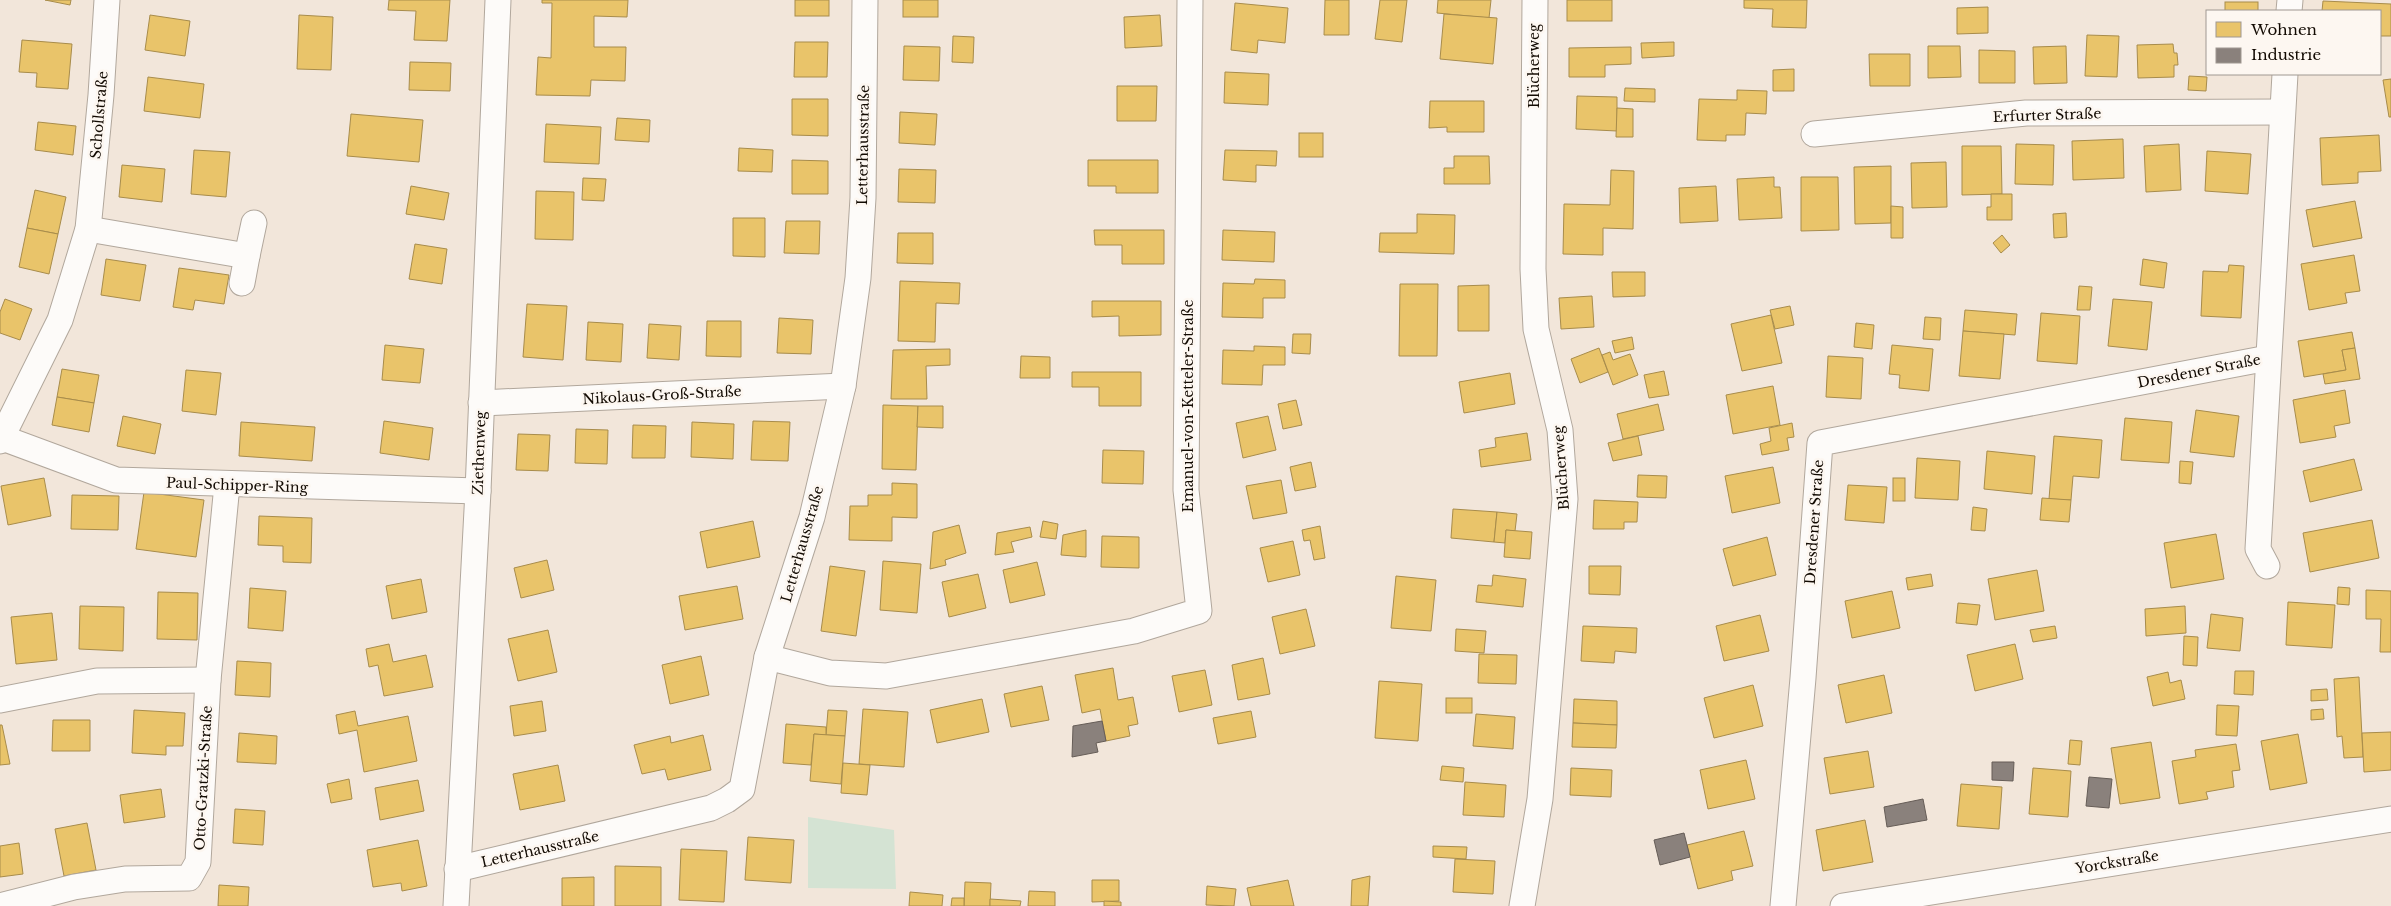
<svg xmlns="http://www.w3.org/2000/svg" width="2391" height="906" viewBox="0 0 2391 906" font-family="'Libre Baskerville',serif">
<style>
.green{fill:#d4e3d3}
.homes{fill:#e9c46a;stroke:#a88c4b}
.industry{fill:#8a817c;stroke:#665d57}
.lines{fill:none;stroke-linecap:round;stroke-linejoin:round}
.minor-casing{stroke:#b1a79c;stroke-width:27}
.minor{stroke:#fdfbf9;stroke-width:25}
.labels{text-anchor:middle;stroke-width:5;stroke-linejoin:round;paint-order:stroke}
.street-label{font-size:14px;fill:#120a02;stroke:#fdf7f1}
</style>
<rect width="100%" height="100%" fill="#f2e6da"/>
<!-- green -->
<polygon class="green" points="808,817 894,830 896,889 808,888"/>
<!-- homes -->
<g class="homes">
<polygon points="45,0 71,0 70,5"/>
<polygon points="389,0 450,0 447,41 414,40 416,11 388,10"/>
<polygon points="542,0 628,0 627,17 594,16 594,47 626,47 625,81 591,80 590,96 536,95 538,57 551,58 552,3 542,3"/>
<rect x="795" y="0" width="34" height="16"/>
<rect x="903" y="0" width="35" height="17"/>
<polygon points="1325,0 1349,0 1349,35 1324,35"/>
<polygon points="1380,0 1407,0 1402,42 1375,39"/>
<polygon points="1438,0 1491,0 1489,18 1437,13"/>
<rect x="1567" y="0" width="45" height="21"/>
<polygon points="1744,0 1807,0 1806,28 1772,27 1773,9 1744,8"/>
<polygon points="2323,1 2391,4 2391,36 2380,36 2380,11 2322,11"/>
<rect x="2225" y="2" width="33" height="9"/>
<polygon points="1235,3 1288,8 1285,43 1258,40 1257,53 1231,50"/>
<polygon points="1988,7 1988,33 1957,34 1957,8"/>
<polygon points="1444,14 1497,18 1493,64 1440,59"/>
<polygon points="150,15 190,21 185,56 145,50"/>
<polygon points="299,15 333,17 331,70 297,69"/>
<polygon points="1160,15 1162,46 1125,48 1124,17"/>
<polygon points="2087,35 2119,36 2117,77 2085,76"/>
<polygon points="953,36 974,37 973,63 952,62"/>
<polygon points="22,40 72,44 68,89 36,87 37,73 19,72"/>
<polygon points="795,42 828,42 827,77 794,77"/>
<polygon points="1674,42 1674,56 1642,58 1641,43"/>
<polygon points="2173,44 2174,53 2177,53 2178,65 2174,65 2174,77 2138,78 2137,45"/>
<polygon points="904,46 940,47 939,81 903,80"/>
<polygon points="1928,46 1960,46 1961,77 1928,78"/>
<polygon points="2066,46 2067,83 2034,84 2033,47"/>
<polygon points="1631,47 1631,64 1605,65 1605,77 1569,77 1569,48"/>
<polygon points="1979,50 2015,51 2015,83 1979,83"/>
<polygon points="1869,54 1910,54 1910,86 1870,86"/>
<polygon points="410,62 451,63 450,91 409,90"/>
<polygon points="1794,69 1794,91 1773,91 1773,70"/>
<polygon points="1225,72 1269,74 1268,105 1224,103"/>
<polygon points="2189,76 2207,77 2206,91 2188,90"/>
<polygon points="148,77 204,84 200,118 144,111"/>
<polygon points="2391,79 2391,117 2389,117 2383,80"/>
<polygon points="1117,86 1157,86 1156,121 1117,121"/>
<polygon points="1625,88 1655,89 1655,102 1624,101"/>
<polygon points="1737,90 1767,91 1766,114 1746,113 1745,135 1726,135 1726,141 1697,140 1699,99 1737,100"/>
<polygon points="1577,96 1617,97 1617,131 1576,129"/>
<polygon points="792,99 828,99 828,136 792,135"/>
<polygon points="1430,101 1484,101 1484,132 1447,132 1447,127 1429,128"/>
<polygon points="1617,108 1633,109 1633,137 1616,137"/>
<polygon points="900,112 937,114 935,145 899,143"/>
<polygon points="351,114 423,120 419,162 347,156"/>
<polygon points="617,118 650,120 649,142 615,140"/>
<polygon points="38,122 76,126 73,155 35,150"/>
<polygon points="546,124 601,127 599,164 544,162"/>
<rect x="1299" y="133" width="24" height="24"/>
<polygon points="2379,135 2381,171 2358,172 2358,183 2322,185 2320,138"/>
<polygon points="2123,139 2124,178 2073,180 2072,141"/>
<polygon points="2016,144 2054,145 2053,185 2015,184"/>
<polygon points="2179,144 2181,190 2146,192 2144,146"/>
<polygon points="1962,146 2001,146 2002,194 1962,195"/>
<polygon points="739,148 773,150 772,172 738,171"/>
<polygon points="194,150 230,152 226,197 191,194"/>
<polygon points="1225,150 1277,151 1276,166 1256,165 1256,182 1223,180"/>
<polygon points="2207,151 2251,154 2248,194 2205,191"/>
<polygon points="1454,156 1489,156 1490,184 1444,184 1444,168 1454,168"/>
<polygon points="792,160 828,161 828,194 792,194"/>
<polygon points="1088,160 1158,160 1158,193 1116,193 1116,186 1088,186"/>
<polygon points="1946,162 1947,207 1912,208 1911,163"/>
<polygon points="122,165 165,169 162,202 119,197"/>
<polygon points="1891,166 1891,223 1855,224 1854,167"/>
<polygon points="899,169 936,170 935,203 898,202"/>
<polygon points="1611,170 1634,171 1633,229 1603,228 1603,255 1563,254 1564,204 1610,205"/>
<polygon points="1774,177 1774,187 1780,187 1782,218 1739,220 1737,179"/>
<polygon points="1801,177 1838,177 1839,230 1801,231"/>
<polygon points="583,178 606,179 604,201 582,200"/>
<polygon points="411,186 449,193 444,220 406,214"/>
<polygon points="1716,186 1718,221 1680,223 1679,188"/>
<polygon points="35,190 66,197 58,234 27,228"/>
<polygon points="536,191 574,192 573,240 535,239"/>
<polygon points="1991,194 2012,194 2012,220 1987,220 1987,207 1991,207"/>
<polygon points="2355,201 2362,238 2313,247 2306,210"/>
<polygon points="1891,206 1903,207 1903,238 1891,238"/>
<polygon points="2066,213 2067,237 2054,238 2053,214"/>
<polygon points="1417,214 1455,215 1454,254 1379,252 1380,233 1417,233"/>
<polygon points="733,218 765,218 765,257 733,256"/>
<polygon points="786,221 820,221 819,254 784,253"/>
<polygon points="27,228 58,234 49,274 19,267"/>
<polygon points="1094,230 1164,230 1164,264 1122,264 1122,245 1095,245"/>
<polygon points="1223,230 1275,232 1274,262 1222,260"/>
<polygon points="898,233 933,233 933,264 897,263"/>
<polygon points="2002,235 2010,245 2001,253 1993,243"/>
<polygon points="415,244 447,249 442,284 409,279"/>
<polygon points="2354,255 2360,291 2345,293 2347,303 2309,310 2301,264"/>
<polygon points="106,259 146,265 140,301 101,295"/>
<polygon points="2143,259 2167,263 2164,288 2140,285"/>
<polygon points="2229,265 2244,266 2241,318 2201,316 2203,271 2228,272"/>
<polygon points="179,268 229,275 224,304 195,300 193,310 173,307"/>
<polygon points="1612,272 1645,272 1645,296 1613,297"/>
<polygon points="1255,279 1285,280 1285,298 1263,298 1263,318 1222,317 1223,283 1254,284"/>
<polygon points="900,281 960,283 959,304 936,303 935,342 898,341"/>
<polygon points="1400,284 1438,284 1437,356 1399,356"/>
<polygon points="1489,285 1489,331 1458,331 1458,286"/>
<polygon points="2079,286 2092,287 2090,310 2077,310"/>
<polygon points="1592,296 1594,327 1561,329 1559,298"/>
<polygon points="5,299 32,309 20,340 0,333 0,312"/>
<polygon points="2113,299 2152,302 2147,350 2108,346"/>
<polygon points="1092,301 1161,301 1161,335 1119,336 1119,316 1092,317"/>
<polygon points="527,304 567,306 563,360 523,357"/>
<polygon points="1790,306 1794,325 1775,329 1770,310"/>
<polygon points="1965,310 2017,314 2015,335 1963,331"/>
<polygon points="2041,313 2080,316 2077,364 2037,361"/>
<polygon points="1771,315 1782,363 1742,371 1731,324"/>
<polygon points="1925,317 1941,318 1940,340 1923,339"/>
<polygon points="779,318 813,320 811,354 777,353"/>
<polygon points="707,321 741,321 741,357 706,356"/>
<polygon points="588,322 623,324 621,362 586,360"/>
<polygon points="1856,323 1874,325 1872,349 1854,347"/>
<polygon points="649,324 681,326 679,360 647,358"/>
<polygon points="1963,331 2004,334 2000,379 1959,376"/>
<polygon points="2352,332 2355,348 2342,350 2346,370 2304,377 2298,341"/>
<polygon points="1293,334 1311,334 1310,354 1292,353"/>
<polygon points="1632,337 1634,349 1615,353 1612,341"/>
<polygon points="385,345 424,349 420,383 382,380"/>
<polygon points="1892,345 1933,349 1929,391 1899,388 1900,375 1889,374"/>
<polygon points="1254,346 1285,347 1285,365 1263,365 1262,385 1222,384 1223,350 1254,351"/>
<polygon points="1599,348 1608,372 1580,383 1571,359"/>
<polygon points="2355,348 2360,379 2325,384 2323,374 2346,370 2342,350"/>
<polygon points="950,349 950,365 926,366 927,399 891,399 893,350"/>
<polygon points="1610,352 1613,360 1630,354 1638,375 1613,385 1602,355"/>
<polygon points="1021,356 1050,357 1050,378 1020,378"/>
<polygon points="1828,356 1863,358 1861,399 1826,397"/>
<polygon points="62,369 99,375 94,403 57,397"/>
<polygon points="186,370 221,373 216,415 182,411"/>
<polygon points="1664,371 1669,395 1649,398 1644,375"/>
<polygon points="1072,372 1141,372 1141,406 1099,406 1099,387 1072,387"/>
<polygon points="1510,373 1515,404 1464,413 1459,382"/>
<polygon points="1773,386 1780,425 1733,434 1726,395"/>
<polygon points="2345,390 2350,423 2334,426 2336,437 2300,443 2293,400"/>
<polygon points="57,397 94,403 89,432 52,425"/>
<polygon points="1296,400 1302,425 1283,429 1278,404"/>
<polygon points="1658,404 1664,430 1623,439 1617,414"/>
<polygon points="883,405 918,406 916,470 882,469"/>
<polygon points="918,406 943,406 943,428 917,427"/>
<polygon points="2196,410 2239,416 2234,457 2190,452"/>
<polygon points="123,416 161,424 155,454 117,446"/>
<polygon points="1268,416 1276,450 1243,458 1236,423"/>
<polygon points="2125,418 2172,422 2169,463 2121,460"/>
<polygon points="384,421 433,428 429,460 380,453"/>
<polygon points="753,421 790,422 788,461 751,460"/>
<polygon points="241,422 315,427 312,461 239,456"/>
<polygon points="692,422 734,424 733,459 691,457"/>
<polygon points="1792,423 1794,437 1787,438 1789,450 1762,455 1760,444 1771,441 1769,428"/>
<polygon points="633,425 666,426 665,458 632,458"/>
<polygon points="576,429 608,430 607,464 575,463"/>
<polygon points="1527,433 1531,460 1481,467 1479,450 1496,447 1495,438"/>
<polygon points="518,434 550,435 548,471 516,470"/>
<polygon points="1638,436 1642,455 1613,461 1608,443"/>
<polygon points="2054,436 2102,440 2099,478 2073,476 2071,500 2049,499"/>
<polygon points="1103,450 1144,451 1143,484 1102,483"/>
<polygon points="1987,451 2035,456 2032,494 1984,489"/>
<polygon points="1917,458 1960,461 1958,500 1915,498"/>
<polygon points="2354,459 2362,490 2310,502 2303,471"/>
<polygon points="2180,461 2193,462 2191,484 2179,483"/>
<polygon points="1311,462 1316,487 1295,491 1290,467"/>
<polygon points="1773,467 1780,503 1732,513 1725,476"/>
<polygon points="1638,475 1667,476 1666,498 1637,497"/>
<polygon points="44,478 51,516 8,525 1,486"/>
<rect x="1893" y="478" width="12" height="23"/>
<polygon points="1281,480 1287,513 1253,519 1246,486"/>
<polygon points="892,483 917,484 917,518 892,517 892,541 849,540 850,506 868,506 868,495 892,495"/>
<polygon points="1848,485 1887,487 1884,523 1845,520"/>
<polygon points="144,492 204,500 196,557 136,549"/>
<polygon points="72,495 119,496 118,530 71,529"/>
<polygon points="2042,498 2071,500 2069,522 2040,520"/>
<polygon points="1594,500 1638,502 1637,522 1624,522 1624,529 1593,529"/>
<polygon points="1973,507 1987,509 1985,531 1971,530"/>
<polygon points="1453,509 1497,512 1494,542 1451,538"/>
<polygon points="1497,512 1517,514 1515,531 1506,530 1505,543 1494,542"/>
<polygon points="259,516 312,518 311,563 283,562 283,546 258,545"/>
<polygon points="2372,520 2379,558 2310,572 2303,533"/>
<polygon points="753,521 760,557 707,568 700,532"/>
<polygon points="1043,521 1058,524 1056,539 1040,537"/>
<polygon points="959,525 966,553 945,560 946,565 930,569 933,532"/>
<polygon points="1320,526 1325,558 1314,560 1310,540 1304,541 1302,530"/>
<polygon points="1030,527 1032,537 1011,542 1014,552 995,555 997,533"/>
<polygon points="1086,530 1086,557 1061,555 1063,535"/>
<polygon points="1506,530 1532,532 1530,559 1504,557"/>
<polygon points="2216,534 2224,579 2171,588 2164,543"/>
<polygon points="1102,536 1139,537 1139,568 1101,567"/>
<polygon points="1767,537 1776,575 1733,586 1723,549"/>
<polygon points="1293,541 1300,575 1268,582 1260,548"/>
<polygon points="547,560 554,590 521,598 514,568"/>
<polygon points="883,561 921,564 917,613 880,610"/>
<polygon points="1037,562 1045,595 1010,603 1003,570"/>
<polygon points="830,566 865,571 856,636 821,631"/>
<polygon points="1589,566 1621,566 1620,595 1589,594"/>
<polygon points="2037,570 2044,611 1995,620 1988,579"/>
<polygon points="978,574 986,608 949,617 942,582"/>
<polygon points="1931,574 1933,586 1908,590 1906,578"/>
<polygon points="1493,575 1526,579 1523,607 1476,602 1478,585 1492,586"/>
<polygon points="1396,576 1436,580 1431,631 1391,628"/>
<polygon points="421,579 427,612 392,619 386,586"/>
<polygon points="737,586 743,619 685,630 679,596"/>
<polygon points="2338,587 2350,588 2349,605 2337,604"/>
<polygon points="250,588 286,591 283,631 248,628"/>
<polygon points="2366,590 2391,591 2391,652 2380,652 2381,619 2366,619"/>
<polygon points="1892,591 1900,628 1852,638 1845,601"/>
<polygon points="158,592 198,593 197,640 157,639"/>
<polygon points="2288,602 2335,605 2332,648 2286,645"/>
<polygon points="1958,603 1980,605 1977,625 1956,623"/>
<polygon points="80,606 124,607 123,651 79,649"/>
<polygon points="2185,606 2186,633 2146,636 2145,609"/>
<polygon points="1306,609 1315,646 1280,654 1272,617"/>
<polygon points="52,613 57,660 16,664 11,617"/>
<polygon points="2211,614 2243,618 2240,651 2207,648"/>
<polygon points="1760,615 1769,651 1724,661 1716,626"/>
<polygon points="1583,626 1637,628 1636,653 1615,651 1614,663 1581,661"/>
<polygon points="2055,626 2057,638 2033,642 2030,630"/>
<polygon points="1456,629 1486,631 1484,653 1455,651"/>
<polygon points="548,630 557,672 518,681 508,639"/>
<polygon points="2184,636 2198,637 2197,666 2183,665"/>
<polygon points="389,644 393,662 426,655 433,687 384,696 378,665 369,667 366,649"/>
<polygon points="2015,644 2023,679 1975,691 1967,655"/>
<polygon points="1479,654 1517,655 1516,684 1478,683"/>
<polygon points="701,656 709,695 670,704 662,665"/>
<polygon points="1263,658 1270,694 1238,700 1232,665"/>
<polygon points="237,661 271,663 270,697 235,695"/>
<polygon points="1113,668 1118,700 1133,697 1138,724 1128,726 1130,736 1106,741 1100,709 1082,713 1075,675"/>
<polygon points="1205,670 1212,705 1179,712 1172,676"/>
<polygon points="2235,671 2254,671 2253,695 2234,694"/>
<polygon points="2168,672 2170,683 2181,680 2185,699 2153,706 2147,677"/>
<polygon points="1884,675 1892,713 1846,723 1838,685"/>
<polygon points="2359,677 2363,757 2344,758 2342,736 2337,737 2334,679"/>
<polygon points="1379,681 1422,684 1418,741 1375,738"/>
<polygon points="1753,685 1763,726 1714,738 1704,698"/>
<polygon points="1042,686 1049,720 1011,727 1004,694"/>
<polygon points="2327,689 2328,700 2311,701 2311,690"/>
<rect x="1446" y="698" width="26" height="15"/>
<polygon points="982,699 989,732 937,743 930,710"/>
<polygon points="1574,699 1617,701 1617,725 1573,723"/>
<polygon points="542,701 546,731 514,736 510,706"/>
<polygon points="2217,705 2239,706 2237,736 2216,735"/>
<polygon points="863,709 908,712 904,767 859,764"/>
<polygon points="2323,709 2324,719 2311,720 2311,710"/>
<polygon points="134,710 185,713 183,746 166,746 166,755 132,753"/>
<polygon points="828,710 847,711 845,736 826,735"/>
<polygon points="355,711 358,726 408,716 417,761 364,772 357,730 339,734 336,715"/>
<polygon points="1251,711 1256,737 1218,744 1213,718"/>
<polygon points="1476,714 1515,717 1513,749 1473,746"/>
<polygon points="53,720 90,720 90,751 52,751"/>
<polygon points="1573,723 1617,725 1616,748 1572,747"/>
<polygon points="786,724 826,727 826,735 814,734 811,765 783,763"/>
<polygon points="0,725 2,725 10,764 0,765"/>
<polygon points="2391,732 2391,770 2364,772 2362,733"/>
<polygon points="239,733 277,736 276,764 237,762"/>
<polygon points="814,734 845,736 841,784 810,781"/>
<polygon points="2298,734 2307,783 2270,790 2261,741"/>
<polygon points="703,735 711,770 668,780 665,769 642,774 634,745 670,736 671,743"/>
<polygon points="2070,740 2082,741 2080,765 2068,764"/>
<polygon points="2151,742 2160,798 2120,804 2111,748"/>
<polygon points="2236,744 2240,770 2232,771 2234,787 2206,792 2208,799 2179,804 2172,761 2196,757 2195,750"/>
<polygon points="1868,751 1874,787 1830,794 1824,758"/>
<polygon points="1746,760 1755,799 1708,809 1700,770"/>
<polygon points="843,763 870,765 867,795 841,793"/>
<polygon points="558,765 565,801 520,810 513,774"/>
<polygon points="1442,766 1464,768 1463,782 1440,780"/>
<polygon points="1571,768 1612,770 1611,797 1570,795"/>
<polygon points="2033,768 2071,771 2068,817 2029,814"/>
<polygon points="349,779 352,799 331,803 327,784"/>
<polygon points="418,780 424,811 380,820 375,788"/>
<polygon points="1465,782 1506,785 1504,817 1463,815"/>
<polygon points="1961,784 2002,787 1999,829 1957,826"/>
<polygon points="161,789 165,817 124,823 120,795"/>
<polygon points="235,809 265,811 263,845 233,843"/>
<polygon points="1865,820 1873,862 1823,871 1816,830"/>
<polygon points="87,823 96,870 64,876 55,829"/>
<polygon points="1744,831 1753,866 1731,871 1733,880 1698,889 1687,845"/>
<polygon points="748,837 794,840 791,883 745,880"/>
<polygon points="418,840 427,886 402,891 401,883 373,887 367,850"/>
<polygon points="19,843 23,874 0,877 0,846"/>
<polygon points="1433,846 1467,847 1466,859 1433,857"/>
<polygon points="681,849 727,851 724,902 679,900"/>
<polygon points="1455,859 1495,861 1493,894 1453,892"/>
<polygon points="615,866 661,867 661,906 615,906"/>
<polygon points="1370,876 1368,906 1351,906 1352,880"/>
<polygon points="594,877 594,906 562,906 562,878"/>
<polygon points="1092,880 1119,880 1119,901 1092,902"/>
<polygon points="1288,880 1294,906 1251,906 1247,888"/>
<polygon points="965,882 991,883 990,906 964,906"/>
<polygon points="219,885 249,887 248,906 218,906"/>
<polygon points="1207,886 1236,889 1234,906 1206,905"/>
<polygon points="1029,891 1055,892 1055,906 1028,906"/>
<polygon points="910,892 943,895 942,906 909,906"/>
<polygon points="952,898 964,898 964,906 951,906"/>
<polygon points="990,899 1021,901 1020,906 990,906"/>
<polygon points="1104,901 1121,902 1121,906 1104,906"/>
</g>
<!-- industry -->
<g class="industry">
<polygon points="1102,721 1106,741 1096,743 1098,752 1072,757 1073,726"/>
<polygon points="1992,762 2014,762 2013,781 1992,780"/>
<polygon points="2089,777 2112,779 2109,808 2086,806"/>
<polygon points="1923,799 1927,820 1887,827 1884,807"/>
<polygon points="1684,833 1690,857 1660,865 1654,840"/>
</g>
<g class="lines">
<!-- minor casing -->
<g class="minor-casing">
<g id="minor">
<polyline points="2289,11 2290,0"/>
<polyline points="1814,134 2026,113 2282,112"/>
<polyline points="88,229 247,256 242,283"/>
<polyline points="247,256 254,223"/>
<polyline points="481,403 843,386"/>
<polyline points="0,437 116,480 478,491"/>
<polyline points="0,441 60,320 88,229 101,95 107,0"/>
<polyline points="2267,566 2258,549 2285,74"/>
<polyline points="767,657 830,673 886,676 1134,631 1199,611 1186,490 1190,0"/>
<polyline points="0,700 97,681 208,680"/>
<polyline points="457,869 711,808 727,800 742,789 767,657 812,517 843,386 858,278 863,198 865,0"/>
<polyline points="0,906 74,887 125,879 189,878 198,862 208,680 227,485"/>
<polyline points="456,906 478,491 498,0"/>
<polyline points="1522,906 1540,799 1565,499 1560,430 1536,329 1533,269 1535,0"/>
<polyline points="1783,906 1803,678 1820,443 2268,358"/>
<polyline points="1843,906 2391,819"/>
</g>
</g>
<!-- minor -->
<use href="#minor" class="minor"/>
</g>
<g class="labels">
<!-- street labels -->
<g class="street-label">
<text transform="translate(1534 66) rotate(-90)" y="5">Blücherweg</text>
<text transform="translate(99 115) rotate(-85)" y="5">Schollstraße</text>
<text transform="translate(2047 115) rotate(-2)" y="5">Erfurter Straße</text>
<text transform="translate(863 145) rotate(-89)" y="5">Letterhausstraße</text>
<text transform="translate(2199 371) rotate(-11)" y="5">Dresdener Straße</text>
<text transform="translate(662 395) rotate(-3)" y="5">Nikolaus-Groß-Straße</text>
<text transform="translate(1188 406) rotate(-90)" y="5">Emanuel-von-Ketteler-Straße</text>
<text transform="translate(479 453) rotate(-88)" y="5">Ziethenweg</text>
<text transform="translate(1561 468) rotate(-94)" y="5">Blücherweg</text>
<text transform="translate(237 485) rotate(2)" y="5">Paul-Schipper-Ring</text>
<text transform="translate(1814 522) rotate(-86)" y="5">Dresdener Straße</text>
<text transform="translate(802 544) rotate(-74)" y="5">Letterhausstraße</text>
<text transform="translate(203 778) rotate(-87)" y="5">Otto-Gratzki-Straße</text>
<text transform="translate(540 849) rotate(-13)" y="5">Letterhausstraße</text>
<text transform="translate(2117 862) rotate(-9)" y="5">Yorckstraße</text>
</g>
</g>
<!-- legend -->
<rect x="2206" y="10" width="175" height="65" fill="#fdf7f1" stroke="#9f9891"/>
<rect x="2216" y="22" width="25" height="15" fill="#e9c46a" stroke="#9f9891"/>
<text x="2251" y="35" font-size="15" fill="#120a02">Wohnen</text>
<rect x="2216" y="48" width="25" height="15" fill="#8a817c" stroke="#9f9891"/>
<text x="2251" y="60" font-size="15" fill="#120a02">Industrie</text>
</svg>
